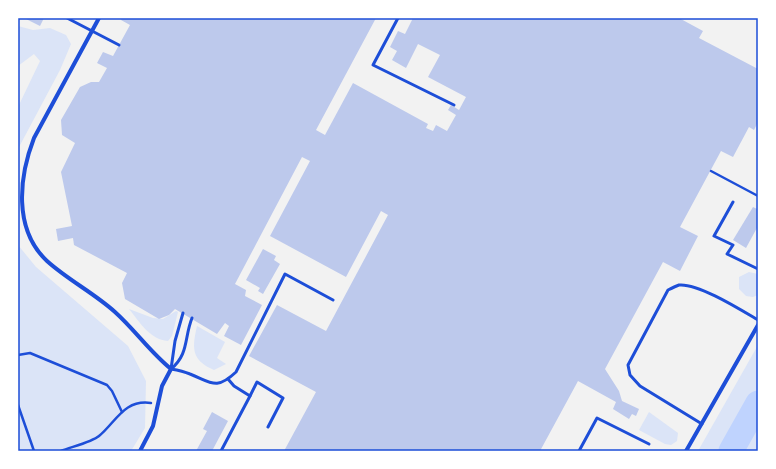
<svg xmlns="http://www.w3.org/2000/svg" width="776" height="469" viewBox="0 0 776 469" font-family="'Sofia Sans Condensed',sans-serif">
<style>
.green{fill:#dbe4f7}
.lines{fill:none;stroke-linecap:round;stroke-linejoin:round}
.river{stroke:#bfd3fe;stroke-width:25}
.building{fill:#bdc9ec}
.path{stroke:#1d4ed8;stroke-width:2.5}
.service{stroke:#1d4ed8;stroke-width:3}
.minor{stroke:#1d4ed8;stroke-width:4}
.neatline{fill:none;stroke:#1d4ed8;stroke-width:1.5}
</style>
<rect width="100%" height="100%" fill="#f2f2f2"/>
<!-- green -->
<g class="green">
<polygon points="18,26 33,30 50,28 66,35 71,44 60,70 18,149 18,107 40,61 34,54 18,66"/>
<polygon points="18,245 36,267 128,346 146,381 145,428 131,451 18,451"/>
<polygon points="749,272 758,274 758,295 753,297 746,296 739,289 739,277"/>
<path d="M129,309L153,318L163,319L176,311L178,312L172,336L168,341C150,340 139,321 129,309Z"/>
<path d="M197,326L225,342L217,358L226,364L214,370C191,360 192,348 197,326Z"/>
<polygon points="758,345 758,388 723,451 698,451"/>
<polygon points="649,412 678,433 677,441 671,445 665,444 639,430"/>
<polygon points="758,417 758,451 739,451"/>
</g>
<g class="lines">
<!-- river -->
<polyline class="river" points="731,451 758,403"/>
</g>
<!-- building -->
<g class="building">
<polygon points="24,18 44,18 40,26"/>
<polygon points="122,18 376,18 316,130 325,135 353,83 428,124 426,128 433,131 436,125 447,131 456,115 448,110 451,105 459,110 466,97 428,77 440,55 418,44 406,68 392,60 397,51 390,47 398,31 405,34 413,18 679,18 703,31 699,38 758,69 758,122 754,130 749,127 733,157 721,151 680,227 698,236 680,271 663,262 605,369 619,391 622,401 639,409 636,416 632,414 629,419 613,409 616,402 578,381 540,451 284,451 316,392 249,356 277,305 326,331 388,215 381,211 346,277 270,236 310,161 302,157 235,284 246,290 245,296 262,305 241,345 224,336 229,326 225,323 217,334 175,309 169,315 159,319 125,299 122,283 127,273 74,245 73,238 58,241 56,229 72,226 61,172 75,143 62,135 61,120 80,87 91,82 99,82 107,68 97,63 103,52 113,56 130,25 121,20"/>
<polygon points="753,207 757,209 758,211 758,226 746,248 733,240"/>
<polygon points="263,249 276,256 274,260 280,264 263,294 258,291 260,288 246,280"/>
<polygon points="212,412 228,421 212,451 196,451 207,431 203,429"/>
</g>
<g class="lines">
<!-- path -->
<g class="path">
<polyline points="711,171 758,196"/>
<polyline points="18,355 30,353 107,385 112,391 122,412"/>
<polyline points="18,405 34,451"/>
<path d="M61,451C71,447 92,442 99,436C116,422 124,399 151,403"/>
</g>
<!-- service -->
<g class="service">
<polyline points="67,18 119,45"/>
<polyline points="398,18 373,65 454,105"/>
<polyline points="733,202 714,236 733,245 727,254 758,269"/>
<path d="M171,369C177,370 183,371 190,374C211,382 216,391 236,372L285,274L333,300"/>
<polyline points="171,369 175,341 183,313"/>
<path d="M171,369C189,354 184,338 192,318"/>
<polyline points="228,379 234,386 250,396 257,382 283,398 268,427"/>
<path d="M702,424L640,386L630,375L628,365L668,290C672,288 676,286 679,285C698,283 741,310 758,320"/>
<polyline points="221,451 250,396"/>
<polyline points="579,451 597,418 649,444"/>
</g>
<!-- minor -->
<g class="minor">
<path d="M99,18L34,138C19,177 13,229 47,261C68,280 94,293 115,312C135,330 150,352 171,369L162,386L153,426L140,451"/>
<polyline points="686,451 758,325"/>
</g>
</g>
<!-- border -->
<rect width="776" height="469" fill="none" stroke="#ffffff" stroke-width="38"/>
<rect x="19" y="19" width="738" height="431" class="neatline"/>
</svg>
